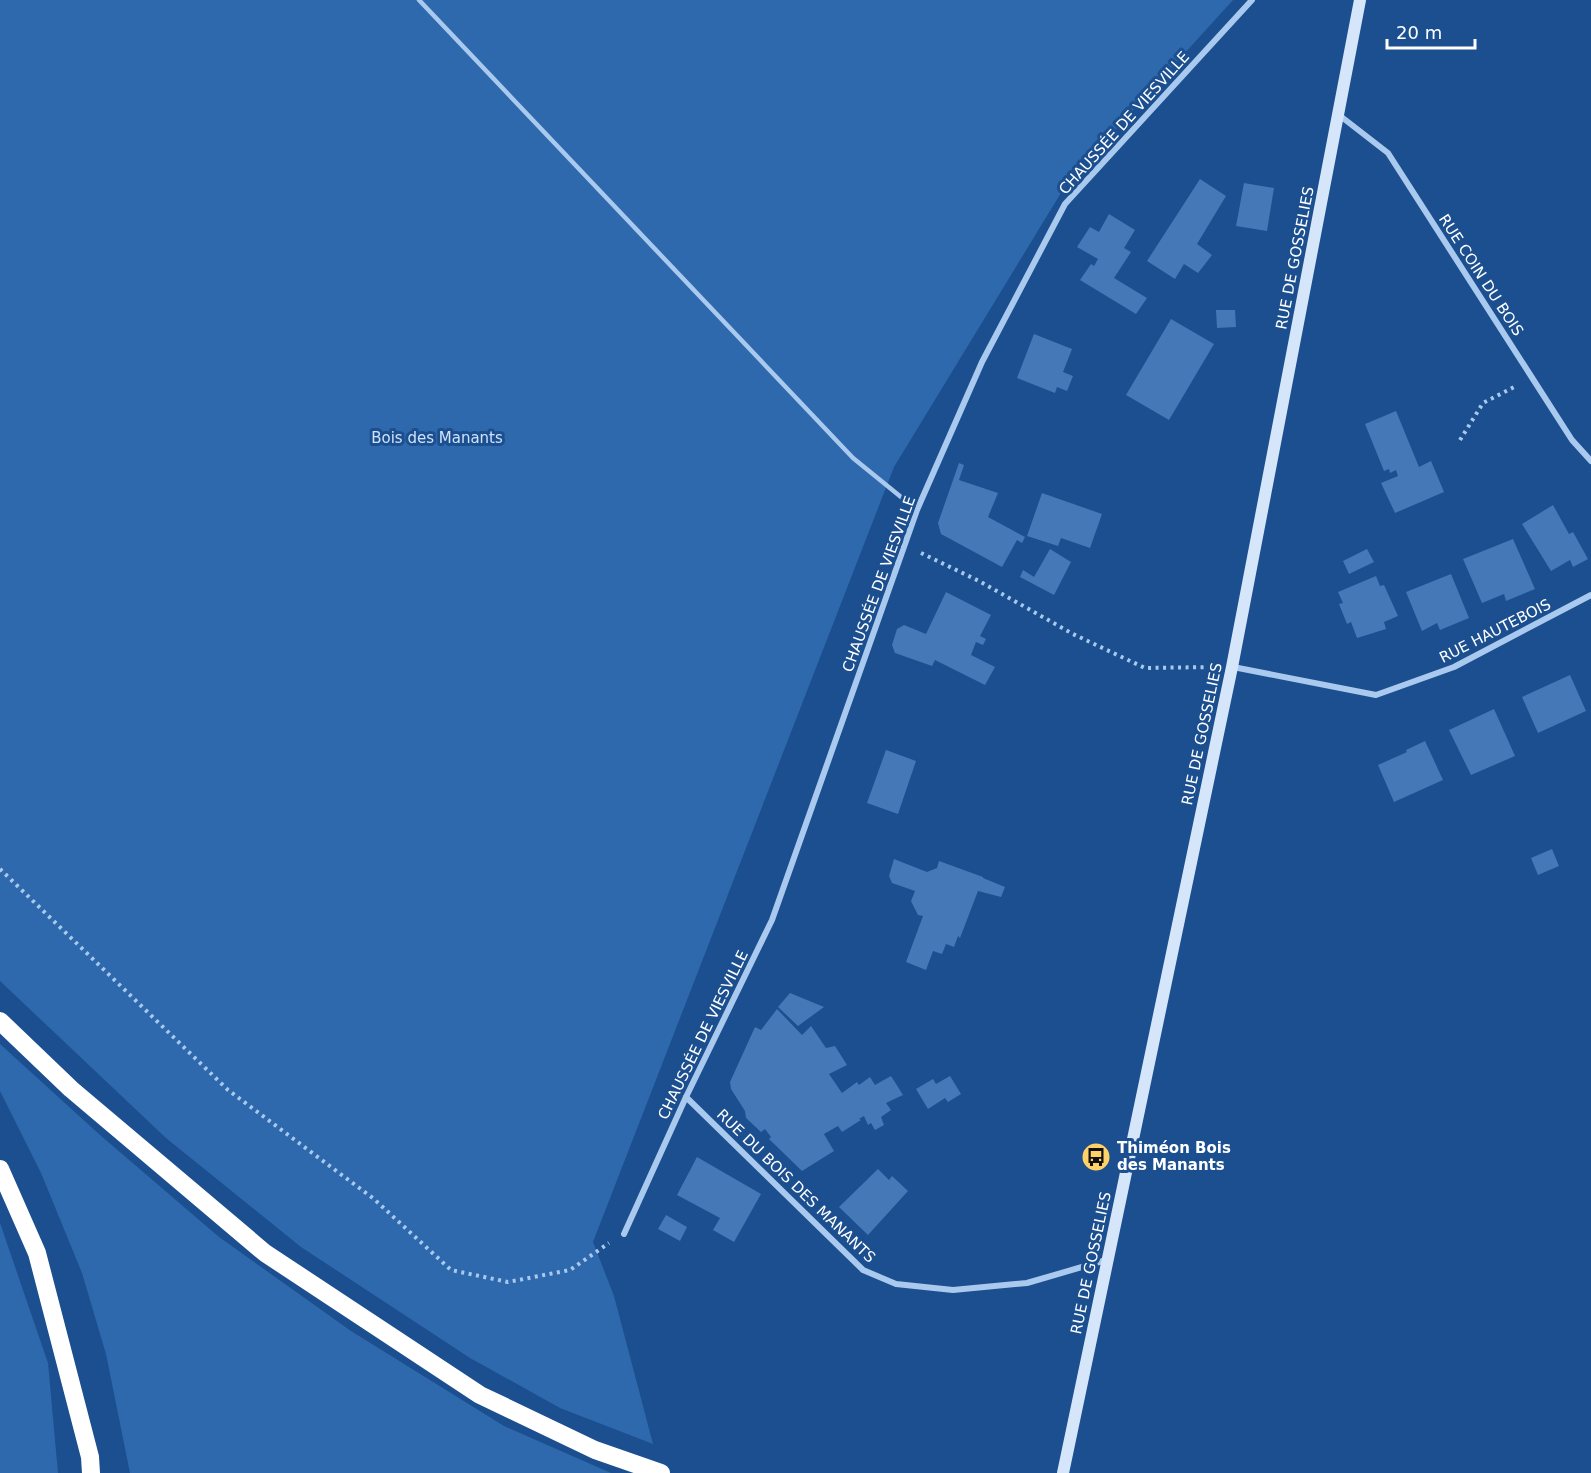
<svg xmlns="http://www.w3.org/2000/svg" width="1591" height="1473" viewBox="0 0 1591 1473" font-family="'DejaVu Sans',sans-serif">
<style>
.green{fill:#2e69ad}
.building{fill:#4478b7}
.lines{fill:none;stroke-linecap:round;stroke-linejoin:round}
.path{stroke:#a9c9ee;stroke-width:4;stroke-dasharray:3 4.5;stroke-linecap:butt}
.lane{stroke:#a9c9ee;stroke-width:4.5}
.street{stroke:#a9c9ee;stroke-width:6}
.secondary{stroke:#d6e6fa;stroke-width:12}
.highway{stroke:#fff;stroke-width:18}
.labels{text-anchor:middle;stroke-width:6;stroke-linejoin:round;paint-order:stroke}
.street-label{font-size:15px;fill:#fff;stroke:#1b4f8f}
.park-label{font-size:15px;fill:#cfe3fa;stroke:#1b4f8f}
.poi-label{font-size:15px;font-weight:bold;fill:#fff;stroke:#1b4f8f;text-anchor:start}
</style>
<rect width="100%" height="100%" fill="#1b4f8f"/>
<!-- green -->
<g class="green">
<polygon points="0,0 1233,0 1067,183 894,467 593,1242 614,1296 653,1444 560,1408 470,1358 301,1247 166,1138 0,981"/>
<polygon points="0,1044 100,1135 219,1237 351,1331 504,1426 611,1473 130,1473 106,1354 82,1273 41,1173 0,1091"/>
<polygon points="0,1223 48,1363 58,1473 0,1473"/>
</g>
<!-- building -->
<g class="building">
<polygon points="1200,179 1226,196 1197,244 1212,255 1198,273 1184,264 1175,279 1147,261"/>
<polygon points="1244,183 1274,188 1267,231 1236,226"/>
<polygon points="1109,214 1135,230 1124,248 1131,252 1114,278 1147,298 1136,314 1080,280 1091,264 1094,266 1098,259 1077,247 1090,227 1099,232"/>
<polygon points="1216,310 1235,310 1236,327 1217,328"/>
<polygon points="1171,319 1214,344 1169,420 1126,395"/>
<polygon points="1034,334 1072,349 1063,372 1073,376 1067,391 1057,387 1055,393 1017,378"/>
<polygon points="1396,411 1419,467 1431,461 1444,492 1395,513 1381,483 1398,476 1396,470 1390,473 1389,469 1384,471 1365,424"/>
<polygon points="959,463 964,465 959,480 998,493 988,517 1025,537 1022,543 1017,540 1002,567 941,534 938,523"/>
<polygon points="1042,493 1102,514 1090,548 1061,538 1058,546 1027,536"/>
<polygon points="1553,505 1569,534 1573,532 1588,559 1573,567 1570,560 1551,571 1522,524"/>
<polygon points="1513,539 1535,589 1506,601 1504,594 1482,603 1463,559"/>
<polygon points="1050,549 1071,562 1054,595 1020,577 1023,570 1034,577"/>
<polygon points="1367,549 1374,562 1349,574 1343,561"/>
<polygon points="1451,574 1469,618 1440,630 1437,623 1422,631 1406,592"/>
<polygon points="1376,576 1380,586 1384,585 1398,616 1384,622 1386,629 1357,638 1351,622 1347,624 1339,604 1343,603 1338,592"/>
<polygon points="946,592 991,615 980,636 986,639 983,645 976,642 971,655 995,667 985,685 935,660 932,666 895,653 892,645 897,629 904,625 926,634"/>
<polygon points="1570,675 1586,711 1538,733 1522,697"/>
<polygon points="1494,709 1515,756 1471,775 1449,730"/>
<polygon points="1425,741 1443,780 1394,802 1378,765 1407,752 1406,750"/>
<polygon points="886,750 916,761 898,814 867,803"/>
<polygon points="1552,849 1559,866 1538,875 1531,858"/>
<polygon points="894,859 927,872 937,868 939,861 983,877 983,878 1005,887 1001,897 978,891 960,938 958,936 954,947 946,944 942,954 933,951 926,970 906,962 923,916 918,915 911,901 915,891 892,883 889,876"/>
<polygon points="790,993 824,1007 798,1026 778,1007"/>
<polygon points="777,1009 802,1035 811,1026 826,1048 835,1046 847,1065 829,1074 842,1093 857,1082 859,1085 870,1077 875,1085 891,1076 903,1095 886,1103 891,1110 881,1117 884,1125 875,1130 871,1123 868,1125 864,1116 859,1119 861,1120 842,1132 838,1126 824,1134 834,1151 802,1171 769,1139 771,1137 765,1129 761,1132 746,1118 745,1111 731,1089 730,1082 755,1027 761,1030"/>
<polygon points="950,1076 961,1094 948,1102 945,1098 928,1109 916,1089 933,1079 936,1084"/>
<polygon points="697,1157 761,1194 734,1242 713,1230 720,1218 677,1195"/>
<polygon points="878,1169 889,1180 892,1176 908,1191 868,1235 839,1207"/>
<polygon points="666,1215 687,1227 680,1241 658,1229"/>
</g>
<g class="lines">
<!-- path -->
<g class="path">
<polyline points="1460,440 1483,403 1516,386"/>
<polyline points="921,553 979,581 1073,634 1145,668 1213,667"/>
<polyline points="0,869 228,1090 374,1199 451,1270 508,1282 570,1270 609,1243"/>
</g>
<!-- lane -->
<polyline class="lane" points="419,0 853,458 917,510"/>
<!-- street -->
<g class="street">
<polyline points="1339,115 1388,153 1572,440 1591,461"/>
<polyline points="1233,667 1376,695 1454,667 1591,595"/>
<polyline points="686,1097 863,1270 896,1284 953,1290 1027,1283 1106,1260"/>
<polyline points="624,1234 686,1097 772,920 917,510 982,362 1065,204 1252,0"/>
</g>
<!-- secondary -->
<polyline class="secondary" points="1063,1473 1232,667 1360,0"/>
<!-- highway -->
<g class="highway">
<polyline points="0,1021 71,1089 265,1253 480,1395 595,1450 661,1473"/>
<polyline points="0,1169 37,1253 90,1457 91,1473"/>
</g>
</g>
<!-- icons -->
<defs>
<g id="bus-disc" transform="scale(1.5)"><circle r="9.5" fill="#ffd166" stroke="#1b4f8f"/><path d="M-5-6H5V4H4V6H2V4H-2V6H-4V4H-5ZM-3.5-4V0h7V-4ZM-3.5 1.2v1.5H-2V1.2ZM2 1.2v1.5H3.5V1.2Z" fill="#111"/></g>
</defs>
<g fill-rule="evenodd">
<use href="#bus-disc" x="1096" y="1157"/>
</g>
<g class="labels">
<!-- street labels -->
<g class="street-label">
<text transform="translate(1124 123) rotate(-48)" y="5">CHAUSSÉE DE VIESVILLE</text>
<text transform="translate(1295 258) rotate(-79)" y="5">RUE DE GOSSELIES</text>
<text transform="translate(1481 275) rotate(57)" y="5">RUE COIN DU BOIS</text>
<text transform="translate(879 584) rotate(-70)" y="5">CHAUSSÉE DE VIESVILLE</text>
<text transform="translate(1495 631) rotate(-27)" y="5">RUE HAUTEBOIS</text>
<text transform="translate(1202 734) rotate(-78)" y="5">RUE DE GOSSELIES</text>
<text transform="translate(703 1035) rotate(-64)" y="5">CHAUSSÉE DE VIESVILLE</text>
<text transform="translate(796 1186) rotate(44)" y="5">RUE DU BOIS DES MANANTS</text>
<text transform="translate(1091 1263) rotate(-78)" y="5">RUE DE GOSSELIES</text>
</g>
<!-- park labels -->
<g class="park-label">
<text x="437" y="443">Bois des Manants</text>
</g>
<!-- poi labels -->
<g class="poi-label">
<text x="1117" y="1153">Thiméon Bois<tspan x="1117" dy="17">des Manants</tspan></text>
</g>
</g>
<!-- scale -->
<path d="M1387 39v9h88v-9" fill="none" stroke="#ffffff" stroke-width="3"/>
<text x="1396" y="39" font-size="18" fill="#ffffff" stroke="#1b4f8f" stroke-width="4.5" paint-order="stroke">20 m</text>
</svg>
